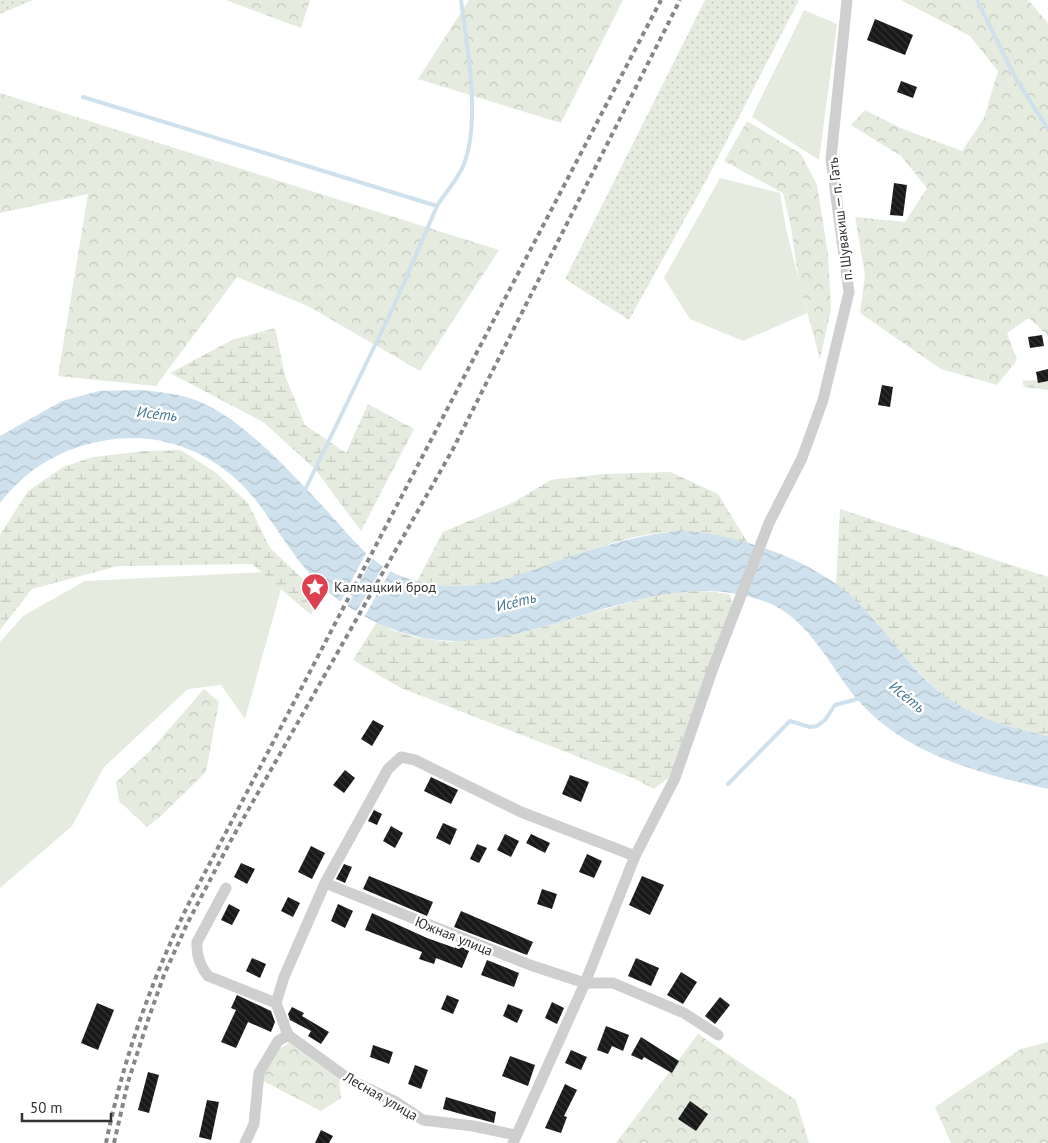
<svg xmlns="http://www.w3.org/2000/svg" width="1048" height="1143" viewBox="0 0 1048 1143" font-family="'PT Sans',sans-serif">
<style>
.grass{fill:#e5ebde}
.forest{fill:url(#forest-crowns)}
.wetland{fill:url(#wetland-marsh)}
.park{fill:url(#park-dots)}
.water{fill:url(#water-waves)}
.pier{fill:#fff}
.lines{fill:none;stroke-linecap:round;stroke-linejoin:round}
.stream{stroke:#cfe1ec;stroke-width:4}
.building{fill:url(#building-back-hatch)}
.minor{stroke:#cfcfcf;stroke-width:11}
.rail{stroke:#878787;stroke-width:4;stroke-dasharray:5 4;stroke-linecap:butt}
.labels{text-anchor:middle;stroke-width:5;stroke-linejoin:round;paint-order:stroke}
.street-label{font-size:14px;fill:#323232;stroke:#fff}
.poi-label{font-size:14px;fill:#323232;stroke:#fff;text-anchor:start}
.water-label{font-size:15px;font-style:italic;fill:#437491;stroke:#fff}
</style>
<defs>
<pattern id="forest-crowns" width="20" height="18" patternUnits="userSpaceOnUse" patternTransform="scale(1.25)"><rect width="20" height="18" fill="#e5ebde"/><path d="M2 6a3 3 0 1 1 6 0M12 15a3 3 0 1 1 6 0" fill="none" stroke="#c5cabf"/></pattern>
<pattern id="wetland-marsh" width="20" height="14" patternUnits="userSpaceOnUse" patternTransform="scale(1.25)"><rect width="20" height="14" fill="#e5ebde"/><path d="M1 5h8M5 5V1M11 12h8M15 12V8" fill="none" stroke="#c5cabf"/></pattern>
<pattern id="park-dots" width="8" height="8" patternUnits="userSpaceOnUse" patternTransform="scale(1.25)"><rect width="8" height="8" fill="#e5ebde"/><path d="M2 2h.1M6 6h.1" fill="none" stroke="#c5cabf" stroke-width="1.8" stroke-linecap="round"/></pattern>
<pattern id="water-waves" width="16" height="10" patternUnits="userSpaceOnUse" patternTransform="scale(1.25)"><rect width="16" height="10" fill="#cfe1ec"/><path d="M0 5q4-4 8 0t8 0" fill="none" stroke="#b2c2cb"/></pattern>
<pattern id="building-back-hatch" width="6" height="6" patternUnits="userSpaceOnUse" patternTransform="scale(1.25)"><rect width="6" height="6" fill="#191919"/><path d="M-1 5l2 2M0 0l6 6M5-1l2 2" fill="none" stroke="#323232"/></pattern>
</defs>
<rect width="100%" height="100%" fill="#fff"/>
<!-- grass -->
<g class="grass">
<path d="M804,10L837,24L819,160L752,117C768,81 788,46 804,10Z"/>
<polygon points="720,178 780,193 786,229 807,313 743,341 690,319 664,278"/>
<polygon points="286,571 245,719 221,685 188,689 104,767 72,826 0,888 0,642 23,616 85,581"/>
</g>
<!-- forest -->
<g class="forest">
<polygon points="226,0 310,0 301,28"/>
<polygon points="469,0 623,0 561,123 418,79"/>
<polygon points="901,0 1028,0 1048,23 1048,336 1029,318 1007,333 1017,360 997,385 941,369 860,313 865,275 855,217 905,222 927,188 901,156 851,125 865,110 903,129 962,151 984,118 998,71 970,36"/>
<polygon points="0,93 499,250 420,371 308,306 237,277 156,386 58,376 88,194 0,213"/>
<polygon points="747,121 801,154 817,185 828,254 831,309 820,359 799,282 791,227 783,193 724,161"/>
<polygon points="1048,379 1048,390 1024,387 1022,381"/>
<polygon points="204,689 219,702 206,772 162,815 147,827 119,801 116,782 149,752"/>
<polygon points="698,1034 796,1100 809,1143 616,1143"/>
<polygon points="1048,1042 1048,1143 951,1143 935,1107 1021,1049"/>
<polygon points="289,1043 339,1079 341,1098 321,1111 263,1081 271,1054"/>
</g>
<!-- wetland -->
<g class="wetland">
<polygon points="275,328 285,376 305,425 346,453 368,404 414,429 361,531 315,469 263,422 170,373 232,340"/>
<polygon points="181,450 215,472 248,503 270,548 320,595 311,615 252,564 118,566 32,589 0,630 0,535 28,491 63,467 93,457 145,451"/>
<path d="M670,472L718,494L748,543C721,537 696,530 669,532C602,536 540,578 474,587C455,589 436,585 417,581L443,532L514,502L551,480L604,474Z"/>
<path d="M840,509L1048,577V736C1012,729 963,715 936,689C901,656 873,616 836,584Z"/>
<polygon points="690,590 730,594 734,615 671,776 654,789 635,779 401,688 353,660 377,622 392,630 414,637 449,642 532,630 655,595"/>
</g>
<!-- park -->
<g class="park">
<polygon points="0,0 33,0 0,14"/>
<polygon points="705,0 799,0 707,179 629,320 565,279"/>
</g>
<!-- water -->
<path class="water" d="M141,390C160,392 180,394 198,401C245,420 295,477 330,514C350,536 368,560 396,574C405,578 416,581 426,583C481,594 518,575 569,557C593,549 620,541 645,536C662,533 680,529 697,532C746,539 794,555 835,583C875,612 900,658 937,690C967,716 1010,728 1048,736V789C980,774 904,754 857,699C829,666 809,618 766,602C640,555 520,677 395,630C376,624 346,607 331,594C299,569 279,529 254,498C218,453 160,429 102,441C60,449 26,469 0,503V436L62,401L99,391Z"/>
<!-- pier -->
<g class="pier">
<polygon points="367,551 374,555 347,607 340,603"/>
<polygon points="385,563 392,568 364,617 356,612"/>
</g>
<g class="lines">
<!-- stream -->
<g class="stream">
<polyline points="977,0 1016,79 1048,129"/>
<path d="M83,97L437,206C445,193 458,179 464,164C481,120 467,47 461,0"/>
<polyline points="304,492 393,308 437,206"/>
<polyline points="728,784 790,721 810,727 817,726 825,720 835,705 861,698"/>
</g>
</g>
<!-- building -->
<g class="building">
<polygon points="875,19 913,35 905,55 867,40"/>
<polygon points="901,81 917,87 913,98 897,92"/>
<polygon points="894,183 907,185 903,216 890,215"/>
<polygon points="1042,335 1044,346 1030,348 1028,337"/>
<polygon points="1048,369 1048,381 1038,383 1036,372"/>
<polygon points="882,385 893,387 890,407 878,405"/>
<polygon points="373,720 384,726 372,746 361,739"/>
<polygon points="345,770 355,778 344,793 333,785"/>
<polygon points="570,775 589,782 581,802 562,794"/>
<polygon points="431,777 458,790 451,804 424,791"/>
<polygon points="374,810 382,814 377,825 368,821"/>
<polygon points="443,823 457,829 450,845 436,838"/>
<polygon points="391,826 403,833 395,848 383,841"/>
<polygon points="505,834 519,841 511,857 497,850"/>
<polygon points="531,834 550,843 545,853 526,843"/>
<polygon points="477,844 487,848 479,863 470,859"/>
<polygon points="311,846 325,853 312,879 298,872"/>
<polygon points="587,854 602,861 594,878 579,872"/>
<polygon points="241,863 255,869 247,884 234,877"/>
<polygon points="344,864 352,867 345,883 336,879"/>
<polygon points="369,876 433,902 427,916 363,889"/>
<polygon points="642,876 664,885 650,915 629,905"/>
<polygon points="542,889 557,894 552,909 537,904"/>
<polygon points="288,897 300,903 293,917 281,911"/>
<polygon points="229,904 240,910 232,925 221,920"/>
<polygon points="338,904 353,911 345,928 331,921"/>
<polygon points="461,911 533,942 527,955 454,927"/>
<polygon points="372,913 427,938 455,948 456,944 465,947 464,949 469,951 462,968 436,958 434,964 419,959 422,952 365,930"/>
<polygon points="252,958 266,964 260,978 246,971"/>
<polygon points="636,958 659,968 651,986 628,976"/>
<polygon points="487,960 519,973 514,987 481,975"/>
<polygon points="681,972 697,982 683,1004 667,995"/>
<polygon points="237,995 271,1011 275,1022 271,1032 248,1022 236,1048 221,1042 236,1010 231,1008"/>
<polygon points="447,995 459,1000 453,1014 441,1009"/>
<polygon points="720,997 730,1005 715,1024 705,1016"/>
<polygon points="552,1002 564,1008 557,1024 545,1018"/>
<polygon points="97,1003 114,1010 98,1050 81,1043"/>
<polygon points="508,1004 523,1010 517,1023 503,1016"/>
<polygon points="292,1007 304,1013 302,1016 329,1032 321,1044 308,1036 311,1031 290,1020 288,1014"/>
<polygon points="606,1026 629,1035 623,1051 612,1046 608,1054 597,1050"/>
<polygon points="641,1037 679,1061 672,1073 644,1057 642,1060 631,1055"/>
<polygon points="373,1045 393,1052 389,1064 370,1057"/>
<polygon points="571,1050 587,1057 581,1070 565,1063"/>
<polygon points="510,1056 535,1065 528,1086 502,1076"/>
<polygon points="415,1065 428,1070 421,1089 408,1084"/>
<polygon points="148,1072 159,1075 149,1113 138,1110"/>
<polygon points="565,1084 577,1090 564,1116 567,1117 561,1133 545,1128"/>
<polygon points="446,1097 496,1112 494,1123 443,1109"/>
<polygon points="207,1100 219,1102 211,1140 199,1137"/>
<polygon points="690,1101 708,1114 696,1131 678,1119"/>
<polygon points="321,1130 333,1136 329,1143 315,1143"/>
</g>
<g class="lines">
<!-- minor -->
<g class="minor">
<polyline points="325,883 530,965 585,983 613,983 684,1013 718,1035"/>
<path d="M226,888L197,942C196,956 200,966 208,976L276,1003"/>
<polyline points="288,1035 276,1003 284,977 325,883 388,769 401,757 415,760 521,812 635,856"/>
<polyline points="288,1035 350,1080 396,1102 423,1120 473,1126 515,1135"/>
<polyline points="245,1143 254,1124 259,1073 278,1041 288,1035"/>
<polyline points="513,1143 585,983 635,856 675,778 713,668 769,523 802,458 823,400 849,292 831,159 847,0"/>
</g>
<!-- rail -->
<g class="rail">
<path d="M106,1143C123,1060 151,981 188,905L661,0"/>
<polyline points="114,1143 128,1082 148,1020 164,975 187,924 230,842 453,449 680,0"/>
</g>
</g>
<!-- icons -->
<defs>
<g id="sight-pin" transform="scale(1.4375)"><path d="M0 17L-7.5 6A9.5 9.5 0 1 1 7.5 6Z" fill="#dd404e" stroke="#fff"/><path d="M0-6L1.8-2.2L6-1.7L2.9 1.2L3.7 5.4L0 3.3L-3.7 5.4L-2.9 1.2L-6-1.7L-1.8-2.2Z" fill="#fff"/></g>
</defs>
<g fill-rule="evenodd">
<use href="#sight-pin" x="315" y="587"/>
</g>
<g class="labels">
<!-- street labels -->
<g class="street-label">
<text transform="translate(840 219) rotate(-97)" y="5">п. Шувакиш — п. Гать</text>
<text transform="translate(454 936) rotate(22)" y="5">Южная улица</text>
<text transform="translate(381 1096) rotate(30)" y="5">Лесная улица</text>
</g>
<!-- poi labels -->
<g class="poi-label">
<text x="334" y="592">Калмацкий брод</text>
</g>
<!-- water labels -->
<g class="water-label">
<text transform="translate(157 414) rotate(6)" y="5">Исе́ть</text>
<text transform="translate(516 602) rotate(-14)" y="5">Исе́ть</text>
<text transform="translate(907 697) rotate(39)" y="5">Исе́ть</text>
</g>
</g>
<!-- scale -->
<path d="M22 1113v8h89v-8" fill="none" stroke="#323232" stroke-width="2.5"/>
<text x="30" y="1113" font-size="15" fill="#323232" stroke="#ffffff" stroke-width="4" paint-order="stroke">50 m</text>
</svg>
